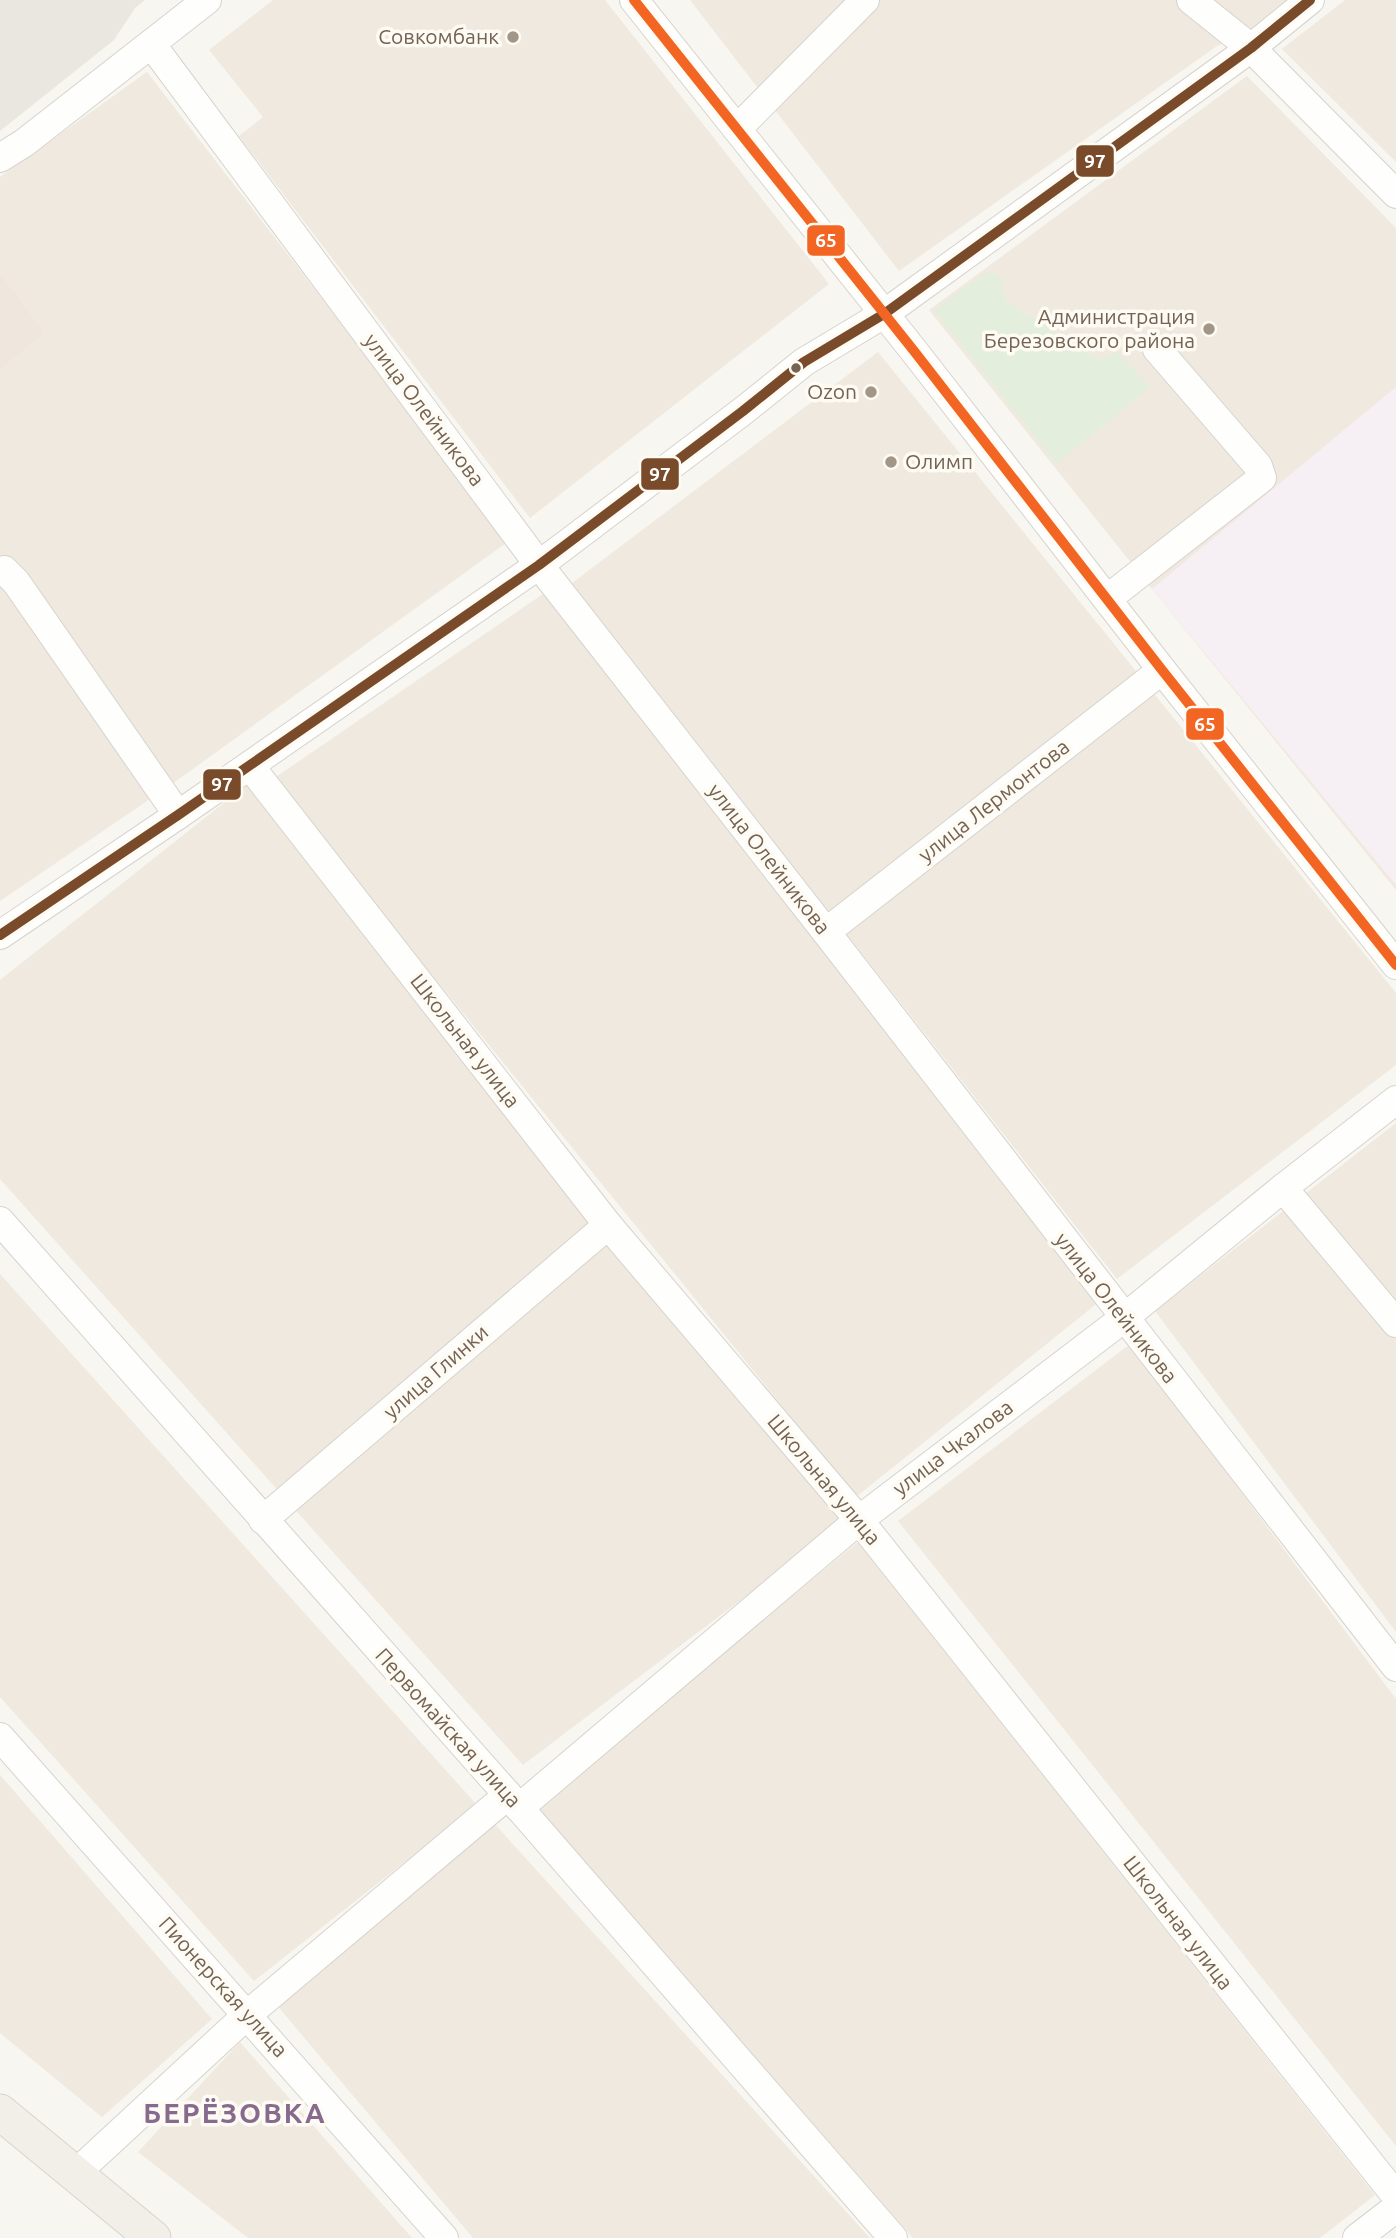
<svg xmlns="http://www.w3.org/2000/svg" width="1396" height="2238" viewBox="0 0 1396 2238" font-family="Ubuntu,sans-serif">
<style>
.residential{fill:#f0e9df}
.commercial{fill:#efe7de}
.industrial{fill:#eae7e1}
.education{fill:#f6eff4}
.green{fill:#e4eedc}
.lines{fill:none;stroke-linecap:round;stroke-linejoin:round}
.minor-casing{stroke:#d7d3ce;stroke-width:30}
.major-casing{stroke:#d9d3cd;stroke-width:37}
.minor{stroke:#fefefd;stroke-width:28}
.major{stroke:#f2efe8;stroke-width:35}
.bus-1-casing{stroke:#fdfbf3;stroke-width:16}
.bus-2-casing{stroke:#fdfbf3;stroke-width:16}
.bus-1{stroke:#7a4b2a;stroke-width:10}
.bus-2{stroke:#f26522;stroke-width:10}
.poi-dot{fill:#a29689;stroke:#fdfbf3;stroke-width:2.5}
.bus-dot{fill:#746252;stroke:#fdfbf3;stroke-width:2.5}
.labels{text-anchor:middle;stroke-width:7;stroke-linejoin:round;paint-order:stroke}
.poi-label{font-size:21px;fill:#746252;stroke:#fdfbf3;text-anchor:end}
.street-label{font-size:21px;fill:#746252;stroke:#fdfbf3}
.district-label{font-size:28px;font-weight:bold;letter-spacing:2px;fill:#876a8e;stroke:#fdfbf3}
.line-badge{stroke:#fdfbf3;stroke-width:2.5}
.badge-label{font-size:19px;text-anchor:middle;font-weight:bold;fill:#fff}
</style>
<rect width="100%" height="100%" fill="#f8f6f0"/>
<!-- residential -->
<g class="residential">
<polygon points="273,0 605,0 829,284 530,518 239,136 263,117 209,50"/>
<polygon points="690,0 1294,0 1264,24 1217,46 899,271"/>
<polygon points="1345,0 1396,0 1396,162 1282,49"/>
<polygon points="147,72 509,541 172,784 0,901 0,370 45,333 0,272 0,177"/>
<polygon points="1247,76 1396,228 1396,890 1152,589 929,310"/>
<polygon points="878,352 1396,993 1396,1065 1117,1279 572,583"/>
<polygon points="546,592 1100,1301 856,1497 273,779"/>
<polygon points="249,783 842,1523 523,1765 0,1179 0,980"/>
<polygon points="1396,1123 1396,1632 1155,1311"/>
<polygon points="0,1274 477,1805 254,1981 0,1697"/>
<polygon points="1130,1344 1396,1699 1396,2146 898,1521"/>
<polygon points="858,1542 1375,2195 1320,2238 913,2238 536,1807"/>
<polygon points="0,1775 212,2019 102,2117 0,2033"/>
<polygon points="492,1821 870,2238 473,2238 275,2003"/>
<polygon points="240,2042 412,2238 248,2238 138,2152"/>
</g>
<!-- commercial -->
<polygon class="commercial" points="0,272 45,333 0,370"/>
<!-- industrial -->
<polygon class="industrial" points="0,0 145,0 135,8 114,40 0,131"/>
<!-- education -->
<polygon class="education" points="1396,387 1396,885 1152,589"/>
<!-- green -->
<polygon class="green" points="989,271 1000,276 1006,301 1099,360 1116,351 1150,387 1057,464 934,310"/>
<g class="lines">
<!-- minor casing -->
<g class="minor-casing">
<g id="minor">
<polyline points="634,0 914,351 1162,670 1396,965"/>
<polyline points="1191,0 1251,48 1396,194"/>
<polyline points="152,45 539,565 826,932 1396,1667"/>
<polyline points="737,129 865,0"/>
<polyline points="0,158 24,143 207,0"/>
<polyline points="0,571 4,570 16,582 178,815"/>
<polyline points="1107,599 1262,478 1258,466 1157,349"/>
<polyline points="250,766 608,1225 859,1520 1396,2196"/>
<polyline points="826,932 1162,670"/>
<polyline points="0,935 178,815 539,565 743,411 804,362 884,314 1251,48 1310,0"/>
<polyline points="1283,1188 1396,1323"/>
<polyline points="0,1221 508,1795 893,2238"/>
<polyline points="263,1520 608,1225"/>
<polyline points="0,1737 444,2238"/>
<polyline points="519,1808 859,1520 1124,1318 1283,1188 1396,1100"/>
<polyline points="75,2174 247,2015 508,1795"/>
<polyline points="1357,2238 1396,2208"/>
</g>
</g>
<!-- major casing -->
<g class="major-casing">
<polyline id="major" points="0,2112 153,2238"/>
</g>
<!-- minor -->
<use href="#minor" class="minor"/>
<!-- major -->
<use href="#major" class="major"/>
<!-- bus-1 casing -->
<g class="bus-1-casing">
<polyline id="bus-1" points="0,935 178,815 539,565 743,411 804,362 884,314 1251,48 1310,0"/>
</g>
<!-- bus-2 casing -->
<g class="bus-2-casing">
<polyline id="bus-2" points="634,0 914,351 1162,670 1396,965"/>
</g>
<!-- bus-1 -->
<use href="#bus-1" class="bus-1"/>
<!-- bus-2 -->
<use href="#bus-2" class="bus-2"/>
</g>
<!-- markers -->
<g class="poi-dot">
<circle cx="513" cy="37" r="7"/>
<circle cx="1209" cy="329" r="7"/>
<circle cx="871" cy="392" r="7"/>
<circle cx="891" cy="462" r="7"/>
</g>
<circle class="bus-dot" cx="796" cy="368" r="6"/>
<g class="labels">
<!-- poi labels -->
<g class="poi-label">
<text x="499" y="44">Совкомбанк</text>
<text x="1195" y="324">Администрация<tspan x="1195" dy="24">Березовского района</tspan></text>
<text x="857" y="399">Ozon</text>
<text x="905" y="469" text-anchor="start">Олимп</text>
</g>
<!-- street labels -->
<g class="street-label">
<text transform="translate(424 410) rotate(53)" y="7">улица Олейникова</text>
<text transform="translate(994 801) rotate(-38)" y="7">улица Лермонтова</text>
<text transform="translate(769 859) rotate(52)" y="7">улица Олейникова</text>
<text transform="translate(465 1041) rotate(52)" y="7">Школьная улица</text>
<text transform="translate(1116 1308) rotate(52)" y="7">улица Олейникова</text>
<text transform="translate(436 1372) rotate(-41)" y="7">улица Глинки</text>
<text transform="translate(953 1448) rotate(-37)" y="7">улица Чкалова</text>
<text transform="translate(824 1480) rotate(50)" y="7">Школьная улица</text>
<text transform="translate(448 1728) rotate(48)" y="7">Первомайская улица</text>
<text transform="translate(1178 1923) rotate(52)" y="7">Школьная улица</text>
<text transform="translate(223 1987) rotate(48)" y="7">Пионерская улица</text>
</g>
<!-- district labels -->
<g class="district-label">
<text x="235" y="2123">БЕРЁЗОВКА</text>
</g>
</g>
<g class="line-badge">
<rect x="1075" y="144" width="40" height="34" rx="7" fill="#7a4b2a"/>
<rect x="806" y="224" width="40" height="33" rx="7" fill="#f26522"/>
<rect x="640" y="457" width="40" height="34" rx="7" fill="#7a4b2a"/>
<rect x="1185" y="707" width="40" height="34" rx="7" fill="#f26522"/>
<rect x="202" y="768" width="40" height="33" rx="7" fill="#7a4b2a"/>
</g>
<g class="badge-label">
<text x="1095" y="168">97</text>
<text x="826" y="247">65</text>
<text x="660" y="481">97</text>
<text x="1205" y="731">65</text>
<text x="222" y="791">97</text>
</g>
</svg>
